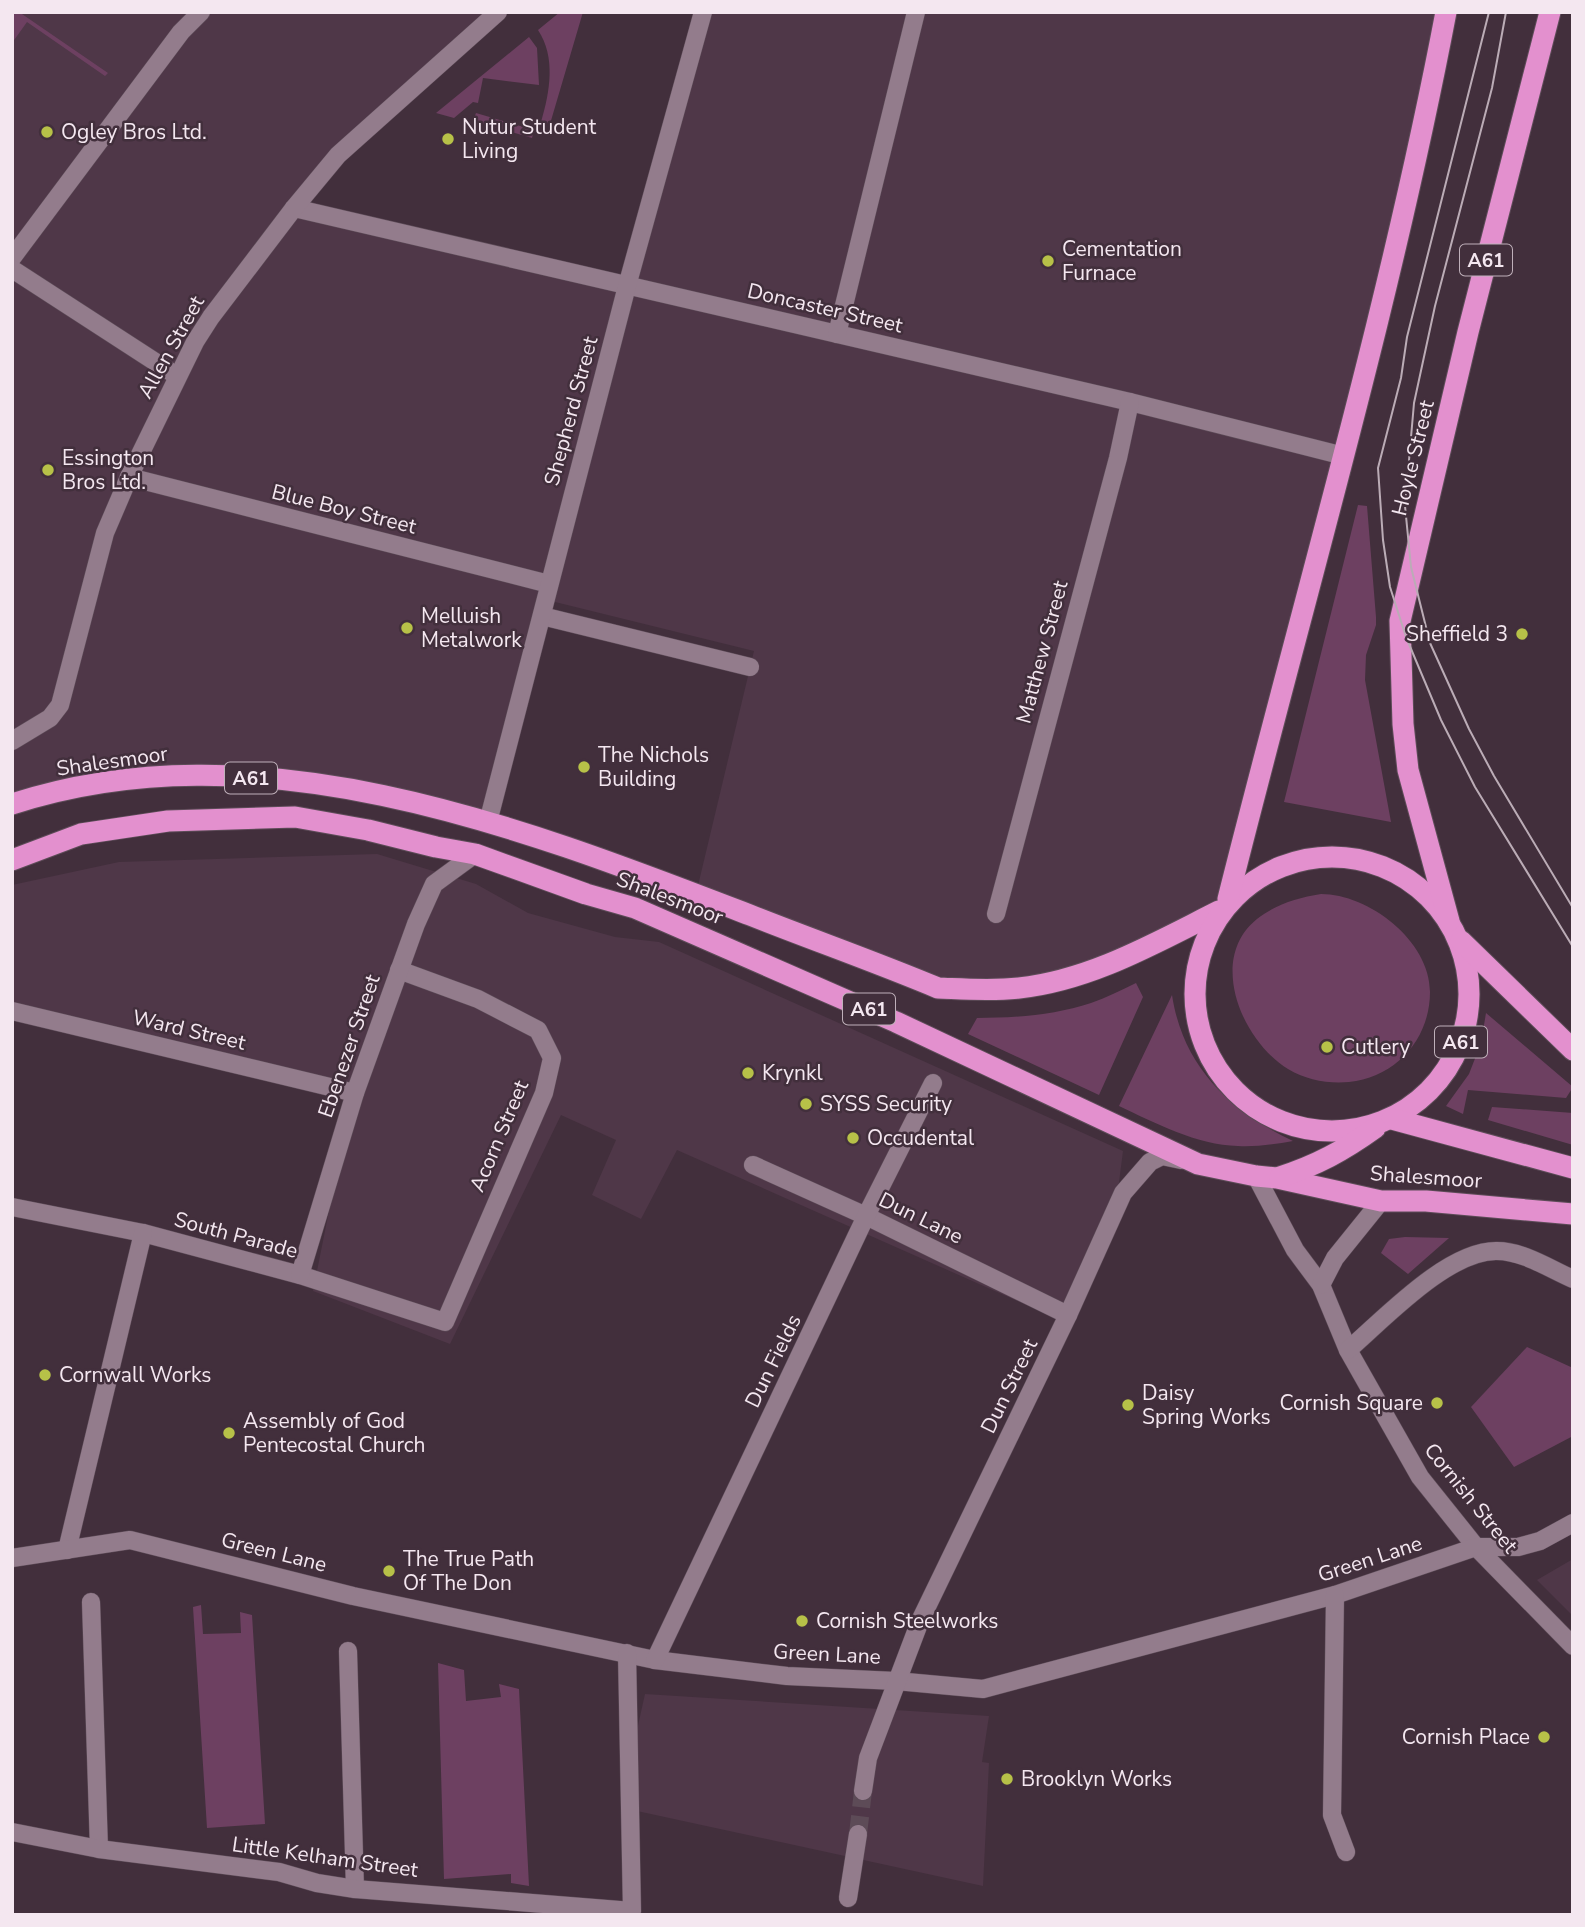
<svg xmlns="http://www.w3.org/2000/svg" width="1585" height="1927" viewBox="0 0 1585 1927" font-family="'Nunito Sans',sans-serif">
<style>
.built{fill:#4f3748}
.green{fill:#6d4061}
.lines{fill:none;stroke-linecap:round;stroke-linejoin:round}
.minor-tunnel{stroke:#5d4b57;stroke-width:18;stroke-dasharray:18 9;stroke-linecap:butt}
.minor-casing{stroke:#5d4c58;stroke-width:19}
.highway-casing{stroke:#5d4c58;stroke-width:23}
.minor{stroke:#937c8c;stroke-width:18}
.highway{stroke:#e390ce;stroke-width:21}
.tram{stroke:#bbacb6;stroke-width:2}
.poi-dot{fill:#b7c148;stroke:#422f3c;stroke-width:2.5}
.labels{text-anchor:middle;stroke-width:5;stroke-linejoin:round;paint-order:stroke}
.shield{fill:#422f3c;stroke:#bfb0ba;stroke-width:2}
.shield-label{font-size:19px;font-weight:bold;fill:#f4e7f0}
.poi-label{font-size:21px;fill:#f4e7f0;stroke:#422f3c;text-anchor:start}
.street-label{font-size:21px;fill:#f4e7f0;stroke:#422f3c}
</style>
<rect width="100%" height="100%" fill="#422f3c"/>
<!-- built -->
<g class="built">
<polygon points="12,12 498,12 294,208 627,286 703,12 1446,12 1228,899 1083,973 938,988 696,894 754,651 547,600 488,822 238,777 12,804"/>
<polygon points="377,854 476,884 528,913 615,937 659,942 1123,1151 1118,1190 1058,1319 677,1150 641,1219 592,1195 616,1140 561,1115 450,1344 313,1291 354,1086 12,1011 12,885 119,862"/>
<polygon points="1573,1559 1573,1616 1537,1580"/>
<polygon points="645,1694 989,1716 982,1762 989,1763 983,1886 637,1811 631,1757"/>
</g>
<!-- green -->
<g class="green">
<polygon points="12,12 19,12 108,73 105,76 27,22 12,43"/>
<path d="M560,12H583L550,124L541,122C550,92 556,57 538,30Z"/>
<polygon points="529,37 537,48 539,85 483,78 478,103 473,102 454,118 436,113"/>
<polygon points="476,113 534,130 532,138 473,121"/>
<polygon points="1358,505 1367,506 1376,617 1376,625 1366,655 1365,680 1391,822 1284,802"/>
<path d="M1321,894C1368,894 1430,940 1430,992C1430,1039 1396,1077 1349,1082C1329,1084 1306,1080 1288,1069C1242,1041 1207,959 1257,919C1276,904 1297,898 1321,894Z"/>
<path d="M1136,983L1143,997L1099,1095L968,1034L977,1018C1015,1018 1055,1015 1091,1003C1106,998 1121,990 1136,983Z"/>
<path d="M1172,995C1183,1067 1230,1111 1293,1141C1276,1144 1256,1147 1238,1146C1197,1145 1155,1123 1119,1106Z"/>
<polygon points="1486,1013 1573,1087 1566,1098 1468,1090 1463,1114 1446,1106 1469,1074 1481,1043"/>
<polygon points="1492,1107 1573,1113 1573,1145 1488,1120"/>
<polygon points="1405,1237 1449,1238 1408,1274 1381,1253 1389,1239"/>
<polygon points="1527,1347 1573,1368 1573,1436 1514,1467 1471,1407"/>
<polygon points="201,1605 203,1634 241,1633 240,1612 252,1615 265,1824 207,1828 193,1607"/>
<polygon points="438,1663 464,1670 466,1701 501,1697 499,1684 519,1689 529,1886 511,1883 511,1874 444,1879"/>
</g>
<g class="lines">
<!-- minor-tunnel -->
<polyline class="minor-tunnel" points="858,1834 863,1791"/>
<!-- minor casing -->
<g class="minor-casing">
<g id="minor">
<polyline points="294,208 1130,402 1344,456"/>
<polyline points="12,258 181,32 201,12"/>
<polyline points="12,269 177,376"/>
<polyline points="837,334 916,12"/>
<polyline points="129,477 549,584"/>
<polyline points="542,616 750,667"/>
<polyline points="12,741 50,718 60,705 105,533 129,477 195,342 211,317 294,208 338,155 498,12"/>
<polyline points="488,822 627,286 703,12"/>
<polyline points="996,914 1118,458 1130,402"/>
<polyline points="12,1011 355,1093"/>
<polyline points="753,1165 866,1216 1068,1315"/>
<polyline points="1256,1176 1295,1250 1321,1285 1348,1350 1420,1477 1476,1547 1573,1646"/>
<polyline points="12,1207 143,1233 300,1275 445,1322 544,1093 552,1058 538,1030 478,999 399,970"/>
<polyline points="300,1275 355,1093 416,924 434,884 475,854"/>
<polyline points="1321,1285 1335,1258 1381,1201"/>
<path d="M1348,1350C1384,1319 1448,1250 1497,1251C1523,1251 1550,1269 1573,1279"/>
<polyline points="67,1550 143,1233"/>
<polyline points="12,1558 130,1540 353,1596 655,1660 787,1676 896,1681 983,1689 1335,1595 1476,1547 1518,1547 1540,1541 1573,1523"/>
<polyline points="1335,1595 1332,1815 1346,1852"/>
<polyline points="91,1602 99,1849"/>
<polyline points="348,1651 355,1889"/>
<polyline points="655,1660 866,1216 933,1083"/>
<polyline points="863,1791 868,1758 920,1621 1068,1315 1123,1193 1150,1162 1162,1156 1181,1160"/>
<polyline points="12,1832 99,1849 279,1872 317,1883 355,1889 632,1911 627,1653"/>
<polyline points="848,1898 858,1834"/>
</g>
</g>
<!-- highway casing -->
<g class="highway-casing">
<g id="highway">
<path d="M12,804C259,724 521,827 750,915C813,940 876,962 938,988C965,989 992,991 1019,988C1091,980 1155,943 1219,911"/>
<circle cx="1332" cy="994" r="137"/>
<polyline points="12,860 81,834 168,821 295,817 368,830 436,847 475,854 586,894 635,908 896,1022 1198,1164 1256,1176 1277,1178 1381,1201 1426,1201 1573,1214"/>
<path d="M1228,899C1302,604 1389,311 1446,12"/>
<polyline points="1449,921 1408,770 1403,724 1400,621 1468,332 1550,12"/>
<polyline points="1461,941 1573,1050"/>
<polyline points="1392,1119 1573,1168"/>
<path d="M1280,1177C1317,1165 1343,1151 1375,1128"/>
</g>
</g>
<!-- minor -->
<use href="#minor" class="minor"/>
<!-- highway -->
<use href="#highway" class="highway"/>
<!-- tram -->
<g class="tram">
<polyline points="1489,12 1407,337 1401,378 1378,468 1383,540 1390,587 1406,637 1441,720 1475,787 1573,947"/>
<polyline points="1506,12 1492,88 1435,306 1414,403 1405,506 1411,567 1430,643 1469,729 1494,776 1573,908"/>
</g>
</g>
<!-- markers -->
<g class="poi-dot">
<circle cx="47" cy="132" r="7"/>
<circle cx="448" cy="139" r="7"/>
<circle cx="1048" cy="261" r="7"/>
<circle cx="48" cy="470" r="7"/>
<circle cx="407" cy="628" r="7"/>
<circle cx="1522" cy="634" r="7"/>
<circle cx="584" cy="767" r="7"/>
<circle cx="1327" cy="1047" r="7"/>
<circle cx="748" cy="1073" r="7"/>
<circle cx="806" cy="1104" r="7"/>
<circle cx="853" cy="1138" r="7"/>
<circle cx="45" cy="1375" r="7"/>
<circle cx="1437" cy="1403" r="7"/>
<circle cx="1128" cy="1405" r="7"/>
<circle cx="229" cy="1433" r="7"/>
<circle cx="389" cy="1571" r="7"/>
<circle cx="802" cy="1621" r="7"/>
<circle cx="1544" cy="1737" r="7"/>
<circle cx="1007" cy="1779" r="7"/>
</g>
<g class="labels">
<!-- shield labels -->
<g class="shield">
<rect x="1460" y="244.5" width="52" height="31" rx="5"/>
<rect x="225" y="762.5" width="52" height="31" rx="5"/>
<rect x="843" y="993.5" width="52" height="31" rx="5"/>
<rect x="1435" y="1026.5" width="52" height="31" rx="5"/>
</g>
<g class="shield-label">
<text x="1486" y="267">A61</text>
<text x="251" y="785">A61</text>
<text x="869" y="1016">A61</text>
<text x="1461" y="1049">A61</text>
</g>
<!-- poi labels -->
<g class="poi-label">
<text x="462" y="134">Nutur Student<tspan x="462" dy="24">Living</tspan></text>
<text x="61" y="139">Ogley Bros Ltd.</text>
<text x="1062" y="256">Cementation<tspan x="1062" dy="24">Furnace</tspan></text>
<text x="62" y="465">Essington<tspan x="62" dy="24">Bros Ltd.</tspan></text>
<text x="421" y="623">Melluish<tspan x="421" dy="24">Metalwork</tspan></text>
<text x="1508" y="641" text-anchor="end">Sheffield 3</text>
<text x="598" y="762">The Nichols<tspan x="598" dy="24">Building</tspan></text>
<text x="1341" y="1054">Cutlery</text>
<text x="762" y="1080">Krynkl</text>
<text x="820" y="1111">SYSS Security</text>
<text x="867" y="1145">Occudental</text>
<text x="59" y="1382">Cornwall Works</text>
<text x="1142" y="1400">Daisy<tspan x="1142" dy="24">Spring Works</tspan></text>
<text x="1423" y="1410" text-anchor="end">Cornish Square</text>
<text x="243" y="1428">Assembly of God<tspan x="243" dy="24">Pentecostal Church</tspan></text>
<text x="403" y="1566">The True Path<tspan x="403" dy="24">Of The Don</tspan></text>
<text x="816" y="1628">Cornish Steelworks</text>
<text x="1530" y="1744" text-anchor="end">Cornish Place</text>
<text x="1021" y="1786">Brooklyn Works</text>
</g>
<!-- street labels -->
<g class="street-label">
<text transform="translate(825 308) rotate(13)" y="7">Doncaster Street</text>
<text transform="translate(171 347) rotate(-61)" y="7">Allen Street</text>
<text transform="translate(571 411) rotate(-75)" y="7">Shepherd Street</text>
<text transform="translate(1413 458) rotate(-76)" y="7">Hoyle Street</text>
<text transform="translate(344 509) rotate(14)" y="7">Blue Boy Street</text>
<text transform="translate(1042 652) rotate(-75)" y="7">Matthew Street</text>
<text transform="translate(112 761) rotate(-8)" y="7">Shalesmoor</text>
<text transform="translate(670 898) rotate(21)" y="7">Shalesmoor</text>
<text transform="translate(189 1030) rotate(13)" y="7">Ward Street</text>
<text transform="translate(349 1046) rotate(-71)" y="7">Ebenezer Street</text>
<text transform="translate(499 1136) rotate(-67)" y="7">Acorn Street</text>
<text transform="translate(1426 1177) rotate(4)" y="7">Shalesmoor</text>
<text transform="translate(921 1218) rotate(26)" y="7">Dun Lane</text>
<text transform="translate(236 1235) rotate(15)" y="7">South Parade</text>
<text transform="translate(773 1361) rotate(-64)" y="7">Dun Fields</text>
<text transform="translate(1009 1386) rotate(-64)" y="7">Dun Street</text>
<text transform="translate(1471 1498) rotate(51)" y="7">Cornish Street</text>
<text transform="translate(274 1552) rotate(14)" y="7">Green Lane</text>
<text transform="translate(1370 1559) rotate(-18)" y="7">Green Lane</text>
<text transform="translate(827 1654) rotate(3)" y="7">Green Lane</text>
<text transform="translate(325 1857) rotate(8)" y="7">Little Kelham Street</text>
</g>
</g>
<!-- border -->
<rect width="1585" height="1927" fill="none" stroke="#f4e7f0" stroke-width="28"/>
</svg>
